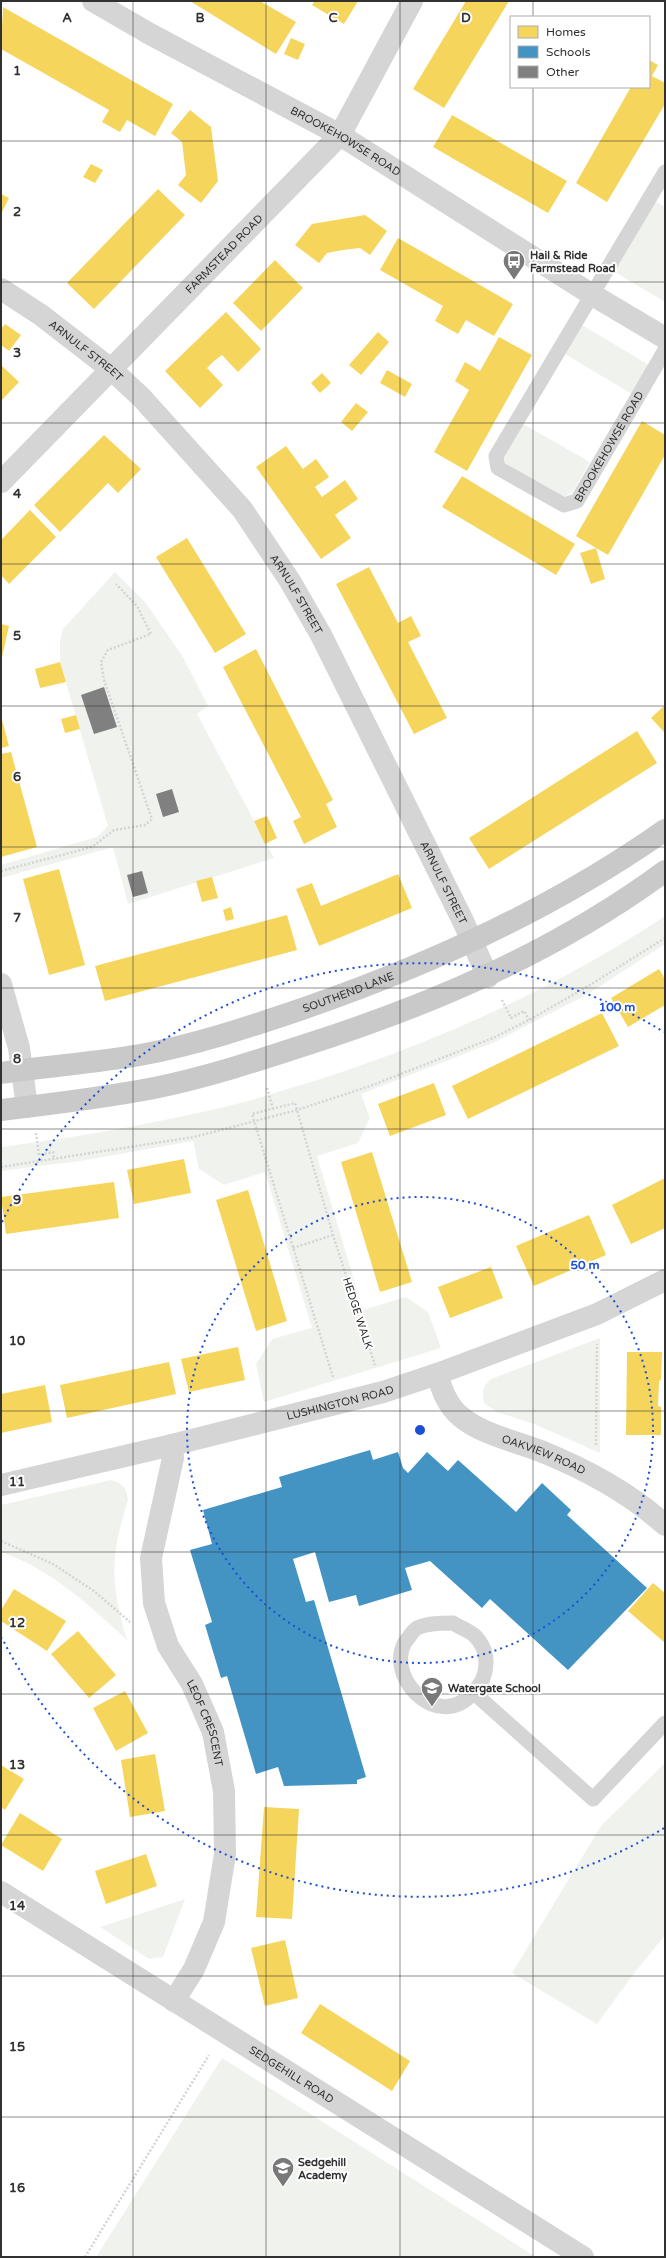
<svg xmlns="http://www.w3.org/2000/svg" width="666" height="2258" viewBox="0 0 666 2258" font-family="'Varela Round',sans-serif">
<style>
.green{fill:#f0f3ed}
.homes{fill:#f6d55c}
.schools{fill:#4393c3}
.building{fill:#808080}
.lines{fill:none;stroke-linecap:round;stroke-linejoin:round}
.path{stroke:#d4d4d4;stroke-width:2.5;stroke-dasharray:2 2;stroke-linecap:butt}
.lane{stroke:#d5d5d5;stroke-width:15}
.street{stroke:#d5d5d5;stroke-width:22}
.primary{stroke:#c9c9c9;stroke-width:22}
.grid{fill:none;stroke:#313131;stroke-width:1;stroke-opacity:0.55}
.ring{fill:none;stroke:#1d4ed8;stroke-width:2;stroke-dasharray:2 4}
.labels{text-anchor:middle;stroke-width:4;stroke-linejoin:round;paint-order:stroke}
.street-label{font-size:11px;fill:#313131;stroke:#fff}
.poi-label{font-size:11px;font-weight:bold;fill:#313131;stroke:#fff;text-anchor:start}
.grid-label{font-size:13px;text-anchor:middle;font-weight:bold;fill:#313131;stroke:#fff;stroke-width:4;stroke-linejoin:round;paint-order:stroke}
.centre{fill:#1d4ed8;stroke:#fff;stroke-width:2}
.ring-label{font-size:12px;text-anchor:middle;font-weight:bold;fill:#1d4ed8;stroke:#fff;stroke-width:4;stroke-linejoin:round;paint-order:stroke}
</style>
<rect width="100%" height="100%" fill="#fff"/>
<!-- green -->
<g class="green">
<polygon points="655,201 665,207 665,302 613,271"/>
<polygon points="582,325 649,365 632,394 565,354"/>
<polygon points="523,424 590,462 572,493 562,498 506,468 504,457"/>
<polygon points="115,572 145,602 183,657 208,706 197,714 274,858 128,904 113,847 1,878 1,865 97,837 108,826 60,662 60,641 63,629"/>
<path d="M665,916V944L588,994L495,1042L361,1094L370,1118L358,1143L317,1156L363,1310L406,1297L428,1312L441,1348L264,1402L256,1364L272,1339L312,1328L265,1172L224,1185L199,1169L193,1141L80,1161L1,1171V1147C80,1137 158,1123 236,1104C261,1098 286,1089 311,1082C435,1043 557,988 665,916Z"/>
<path d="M600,1338V1453L534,1424L497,1412L484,1403C482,1392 482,1387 491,1379Z"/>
<path d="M111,1480C123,1484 127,1487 128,1500C110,1558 110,1582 127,1640C89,1605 51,1569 1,1552V1505Z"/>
<polygon points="665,1763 665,1935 632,1976 597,2024 512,1973 601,1826"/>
<polygon points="185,1899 163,1957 149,1959 100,1927"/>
<polygon points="222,2058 536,2257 96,2257"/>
</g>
<!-- homes -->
<g class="homes">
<polygon points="190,1 260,1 296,22 276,54"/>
<polygon points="315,1 358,1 344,24 312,5"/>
<polygon points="466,1 509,1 444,108 413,89"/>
<polygon points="3,7 173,104 155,136 127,120 120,132 102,122 109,110 1,49"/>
<polygon points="291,38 305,44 298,60 284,54"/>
<polygon points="649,60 658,65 652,76 665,83 665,104 607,202 576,183 631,87 649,87"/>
<polygon points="190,110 211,127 218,181 201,203 178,185 186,175 182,142 171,133"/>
<polygon points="452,115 567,181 548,213 433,147"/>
<polygon points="91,164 103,170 95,183 83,177"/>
<polygon points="158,189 185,215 94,309 67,283"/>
<polygon points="1,194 9,198 1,214"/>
<polygon points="365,215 387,231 370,255 360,248 343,250 327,253 319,263 295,245 312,224"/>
<polygon points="398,238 513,304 494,336 466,320 458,334 435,321 443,306 380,270"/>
<polygon points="275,260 303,288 261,331 233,303"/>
<polygon points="226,312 261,349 238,372 222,355 214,361 207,368 223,385 200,408 165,371"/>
<polygon points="5,324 21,335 9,351 1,345 1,329"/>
<polygon points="378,332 389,342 361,375 349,365"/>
<polygon points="499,337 532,355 467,471 434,452 469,390 455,381 465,362 480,371"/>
<polygon points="1,365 19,382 1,401"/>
<polygon points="387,370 412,384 405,397 380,383"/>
<polygon points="322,373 331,383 320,393 311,383"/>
<polygon points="356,403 368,412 352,431 341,422"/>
<polygon points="642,421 665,435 665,455 608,555 596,548 605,579 591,584 580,553 596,548 576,536"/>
<polygon points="104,435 141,469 118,493 108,483 60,532 34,505"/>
<polygon points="286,446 303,469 316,459 329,477 315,487 322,497 345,480 358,499 335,515 351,538 321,559 256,467"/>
<polygon points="462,476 575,544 556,575 442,507"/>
<polygon points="30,510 56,537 9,584 1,575 1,540"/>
<polygon points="187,538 246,634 215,653 156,557"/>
<polygon points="369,567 398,623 411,616 421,636 408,642 447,718 414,734 336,584"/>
<polygon points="1,624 9,626 2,657 1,657"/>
<polygon points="256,649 333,800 326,804 337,827 304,844 293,821 301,817 223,667"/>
<polygon points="60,662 66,682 40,688 35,669"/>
<polygon points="665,705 665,733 651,718"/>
<polygon points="76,715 80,729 65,733 61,719"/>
<polygon points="1,716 9,746 1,748"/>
<polygon points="637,731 657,763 489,869 469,838"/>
<polygon points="11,752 37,847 1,857 1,754"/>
<polygon points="267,816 277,838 265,844 254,821"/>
<polygon points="59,869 85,965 49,975 23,879"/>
<polygon points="398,874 412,908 319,946 296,889 312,883 321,906"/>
<polygon points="212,877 218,898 202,902 196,881"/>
<polygon points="231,907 234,919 226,921 223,910"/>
<polygon points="287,915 297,950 105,1001 95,966"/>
<polygon points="659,969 665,979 665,1005 628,1027 611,998"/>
<polygon points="602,1013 619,1046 468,1119 452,1086"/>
<polygon points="434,1083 446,1115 390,1136 378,1104"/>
<polygon points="372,1152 412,1282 380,1292 341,1162"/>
<polygon points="184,1159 191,1193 134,1204 127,1170"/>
<polygon points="665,1178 665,1228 631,1244 612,1205"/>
<polygon points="114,1182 119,1218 6,1234 1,1197"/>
<polygon points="248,1190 287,1321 256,1331 216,1200"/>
<polygon points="589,1215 606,1255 534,1286 516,1246"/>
<polygon points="491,1267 503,1298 450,1318 438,1287"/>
<polygon points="238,1347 245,1380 189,1392 181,1359"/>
<polygon points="627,1352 662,1352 661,1380 659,1381 658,1406 661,1407 661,1435 626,1435"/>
<polygon points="169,1362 176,1394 67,1418 60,1385"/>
<polygon points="45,1385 52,1422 1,1433 1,1394"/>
<polygon points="653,1583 665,1593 665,1643 628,1611"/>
<polygon points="14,1589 66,1621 47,1651 1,1621 1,1610"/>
<polygon points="78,1631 116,1675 89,1698 51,1654"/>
<polygon points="125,1691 148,1733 116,1751 93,1708"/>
<polygon points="155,1754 165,1811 130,1817 121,1760"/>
<polygon points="1,1765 24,1779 5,1810 1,1807"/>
<polygon points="264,1807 299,1809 292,1919 256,1917"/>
<polygon points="20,1813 62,1839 43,1871 1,1845"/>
<polygon points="146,1854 157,1886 106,1904 95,1871"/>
<polygon points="285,1940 298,1998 265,2006 251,1948"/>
<polygon points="320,2004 410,2061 392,2091 301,2033"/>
</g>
<!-- schools -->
<polygon class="schools" points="370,1450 373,1460 398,1452 403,1468 408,1473 427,1452 448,1471 458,1460 516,1512 542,1483 571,1510 567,1515 647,1588 568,1670 490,1599 482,1608 430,1561 405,1568 412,1590 359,1606 356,1595 329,1602 315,1552 293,1559 306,1602 314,1600 366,1777 357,1780 357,1784 284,1786 278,1767 256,1774 227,1676 221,1678 205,1625 212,1622 190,1550 212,1544 203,1510 282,1487 279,1477"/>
<!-- building -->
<g class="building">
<polygon points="104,687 117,727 94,734 81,695"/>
<polygon points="172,789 179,812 163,817 156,794"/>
<polygon points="142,871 148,893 133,897 127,875"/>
</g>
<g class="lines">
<!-- path -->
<g class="path">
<polyline points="1,871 92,847 114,830 145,825 152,819 104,680 101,662 108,650 151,634 137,606 116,584"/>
<polyline points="502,1000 511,1018 524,1011 529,1020"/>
<polyline points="267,1088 273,1109"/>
<polyline points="36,1133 39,1155 53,1152 54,1160"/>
<polyline points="1,1167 194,1137 297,1110 370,1086 493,1038 529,1020 590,985 665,938"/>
<polyline points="293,1248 333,1235"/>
<polyline points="333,1377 252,1114 295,1103 333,1235 375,1365"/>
<polyline points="596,1445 597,1344"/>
<polyline points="1,1541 53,1564 94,1591 130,1622"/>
<polyline points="85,2257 209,2055"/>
</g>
<!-- lane -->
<g class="lane">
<path id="s1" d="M665,172L496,456L498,468L564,505L577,501L665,350"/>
<path d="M453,1623C459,1627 468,1630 474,1635C491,1651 489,1676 474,1692C436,1736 379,1670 409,1637C411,1634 414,1630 417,1628C427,1623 441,1623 453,1623Z"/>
<polyline points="474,1693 593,1799 665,1723"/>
</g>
<!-- street -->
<g class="street">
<path id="s2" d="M93,1L150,34L340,135L591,294L665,338"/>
<path id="s3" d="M1,289L41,315L112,370L142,398L242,509L290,581L321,635L463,921L488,977"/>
<path id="s4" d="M1,482L340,135L412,1"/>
<polyline points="1,984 19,1048 27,1107"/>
<path id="s5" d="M437,1374C442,1390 447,1405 460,1416C482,1435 516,1441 543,1452C587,1470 630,1493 665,1525"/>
<path id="s6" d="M172,1445L173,1458L151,1558L154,1603L168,1646L192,1684L213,1732L224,1791L225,1854L214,1922L194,1969L174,2001"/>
<path id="s7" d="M1,1485L172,1445L383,1392L437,1374L597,1314L665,1280"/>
<path id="s8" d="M1,1892L583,2257"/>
</g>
<!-- primary -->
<g class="primary">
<path id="s9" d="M1,1073C47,1066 94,1063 140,1055C195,1045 249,1027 302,1009C430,965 554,908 665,830"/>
<path d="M1,1110C52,1104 103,1098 154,1088C204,1078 253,1062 302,1046C431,1005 555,952 665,871"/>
</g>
</g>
<!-- grid -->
<path class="grid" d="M133,1V2257M266,1V2257M400,1V2257M533,1V17M533,87V2257M1,141H665M1,282H665M1,423H665M1,564H665M1,706H665M1,847H665M1,988H665M1,1129H665M1,1270H665M1,1411H665M1,1552H665M1,1694H665M1,1835H665M1,1976H665M1,2117H665"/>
<!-- distance rings -->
<g class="ring">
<circle cx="420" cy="1430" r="233"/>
<path d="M664 1828A467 467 0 0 1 2 1638M2 1222A467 467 0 0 1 664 1032"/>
</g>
<!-- icons -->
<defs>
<g id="bus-pin" transform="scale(1.15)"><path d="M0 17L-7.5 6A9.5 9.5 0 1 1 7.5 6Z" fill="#797979" stroke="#fff"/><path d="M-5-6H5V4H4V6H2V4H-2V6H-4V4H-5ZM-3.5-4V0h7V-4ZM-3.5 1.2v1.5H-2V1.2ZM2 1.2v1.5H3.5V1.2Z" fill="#fff"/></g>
<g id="school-pin" transform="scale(1.15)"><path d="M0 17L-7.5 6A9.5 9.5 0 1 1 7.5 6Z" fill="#797979" stroke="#fff"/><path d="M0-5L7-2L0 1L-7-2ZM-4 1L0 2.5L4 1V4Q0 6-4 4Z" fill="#fff"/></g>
</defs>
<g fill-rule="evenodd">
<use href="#bus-pin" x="514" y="261"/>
<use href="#school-pin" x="432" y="1688"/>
<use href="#school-pin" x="283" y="2168"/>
</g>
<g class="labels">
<!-- street labels -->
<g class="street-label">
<text dy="4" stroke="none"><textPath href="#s2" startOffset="289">BROOKEHOWSE ROAD</textPath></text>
<text dy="4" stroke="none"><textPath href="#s4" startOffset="319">FARMSTEAD ROAD</textPath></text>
<text dy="4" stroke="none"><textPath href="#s3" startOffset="105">ARNULF STREET</textPath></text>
<text dy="4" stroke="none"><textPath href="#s1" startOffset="495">BROOKEHOWSE ROAD</textPath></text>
<text dy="4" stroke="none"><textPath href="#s3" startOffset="429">ARNULF STREET</textPath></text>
<text dy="4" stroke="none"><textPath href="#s3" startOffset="753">ARNULF STREET</textPath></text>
<text dy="4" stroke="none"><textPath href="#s9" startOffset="358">SOUTHEND LANE</textPath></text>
<text transform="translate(358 1313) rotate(72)" y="4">HEDGE WALK</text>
<text dy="4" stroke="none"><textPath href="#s7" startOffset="349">LUSHINGTON ROAD</textPath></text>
<text dy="4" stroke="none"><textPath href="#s5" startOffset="141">OAKVIEW ROAD</textPath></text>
<text dy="4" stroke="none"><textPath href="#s6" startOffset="292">LEOF CRESCENT</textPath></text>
<text dy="4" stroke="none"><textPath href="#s8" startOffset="343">SEDGEHILL ROAD</textPath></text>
</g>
<!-- poi labels -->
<g class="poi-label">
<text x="530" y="259">Hail &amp; Ride<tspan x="530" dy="13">Farmstead Road</tspan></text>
<text x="448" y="1692">Watergate School</text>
<text x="298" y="2166">Sedgehill<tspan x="298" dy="13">Academy</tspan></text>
</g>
</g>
<g class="grid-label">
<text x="67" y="22">A</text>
<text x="200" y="22">B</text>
<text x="333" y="22">C</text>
<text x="466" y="22">D</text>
<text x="17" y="75">1</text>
<text x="17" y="216">2</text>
<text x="17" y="357">3</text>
<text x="17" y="498">4</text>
<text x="17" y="640">5</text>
<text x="17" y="781">6</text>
<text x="17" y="922">7</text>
<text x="17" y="1063">8</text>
<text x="17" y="1204">9</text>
<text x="17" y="1345">10</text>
<text x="17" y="1486">11</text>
<text x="17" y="1627">12</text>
<text x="17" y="1769">13</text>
<text x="17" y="1910">14</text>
<text x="17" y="2051">15</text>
<text x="17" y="2192">16</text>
</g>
<circle cx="420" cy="1430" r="6" class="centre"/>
<g class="ring-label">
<text x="617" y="1011">100 m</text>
<text x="585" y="1269">50 m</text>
</g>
<!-- border -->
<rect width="666" height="2258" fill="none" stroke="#313131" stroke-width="4"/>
<!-- legend -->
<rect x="510" y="16" width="140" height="72" fill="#ffffff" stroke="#adadad"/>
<rect x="518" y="26" width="20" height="12" fill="#f6d55c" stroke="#adadad"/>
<text x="546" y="36" font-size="12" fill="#313131">Homes</text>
<rect x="518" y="46" width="20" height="12" fill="#4393c3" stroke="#adadad"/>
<text x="546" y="56" font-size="12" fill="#313131">Schools</text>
<rect x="518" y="66" width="20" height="12" fill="#808080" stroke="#adadad"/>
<text x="546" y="76" font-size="12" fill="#313131">Other</text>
</svg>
